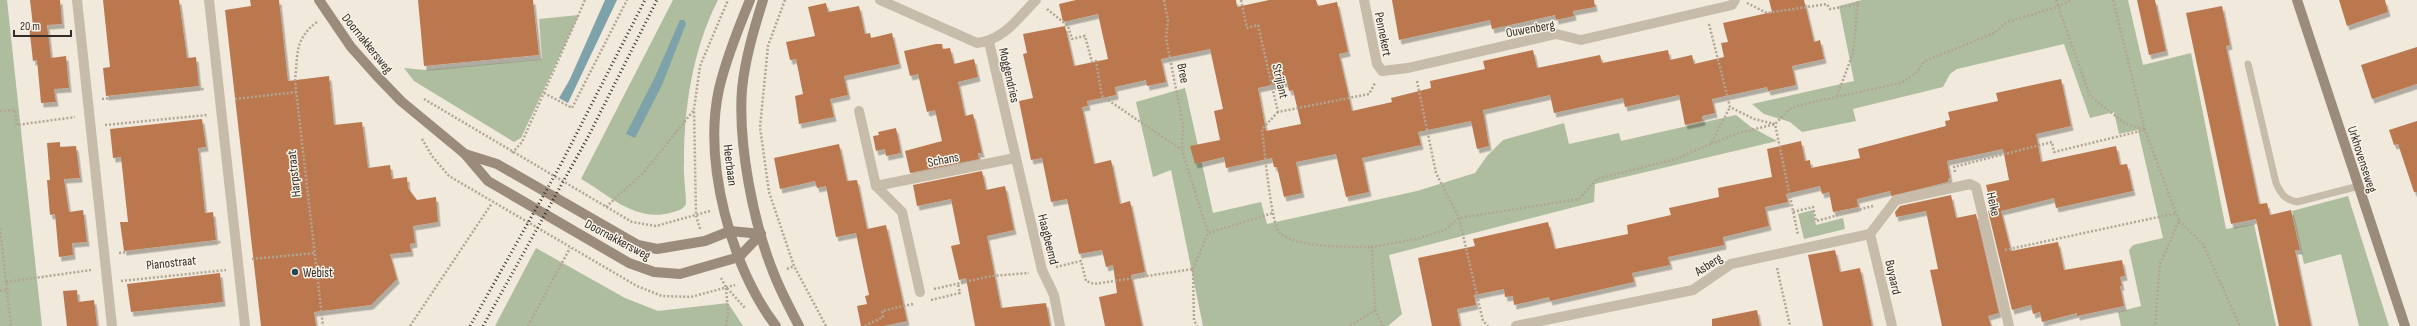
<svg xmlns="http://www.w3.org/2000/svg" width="2417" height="326" viewBox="0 0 2417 326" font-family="'Sofia Sans Condensed',sans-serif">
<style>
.green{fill:#aebd9e}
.water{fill:#7ea2aa}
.building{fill:#bb784f;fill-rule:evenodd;filter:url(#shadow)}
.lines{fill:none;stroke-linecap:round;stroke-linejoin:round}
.path{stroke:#b2a594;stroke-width:2.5;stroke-dasharray:2 2;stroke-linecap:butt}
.lane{stroke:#c7bba9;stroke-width:7}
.street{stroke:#c7bba9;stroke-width:10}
.secondary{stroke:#9a8b7b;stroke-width:10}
.rail{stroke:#352e28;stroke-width:3;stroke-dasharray:1 3;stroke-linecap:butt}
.poi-dot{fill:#224852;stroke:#f8f3e8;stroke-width:1.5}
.labels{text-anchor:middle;stroke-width:3;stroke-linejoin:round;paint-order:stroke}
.street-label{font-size:13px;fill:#352e28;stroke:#f8f3e8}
.poi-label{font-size:13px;fill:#352e28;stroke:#f8f3e8;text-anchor:start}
</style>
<defs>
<filter id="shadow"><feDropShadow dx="2.5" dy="4.5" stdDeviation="0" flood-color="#0004"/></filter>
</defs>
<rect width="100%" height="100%" fill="#f0e9dc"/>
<!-- green -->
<g class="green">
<polygon points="0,0 7,0 42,326 0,326"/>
<path d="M673,0H718C693,49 684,106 684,161C683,175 686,190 686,204C683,210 677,211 670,213C634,222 608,194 581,179Z"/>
<polygon points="1862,0 2128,0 2143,65 2191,53 2226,229 2254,224 2276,326 2121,326 2118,312 2141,306 2129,250 2133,245 2163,238 2138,130 2119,134 2114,112 2090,118 2064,44 1957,69 1950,74 1943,87 1853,109 1856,121 1802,132 1790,122 1764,114 1752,104 1854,81 1839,6"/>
<polygon points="579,15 521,138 514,142 414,81 404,68 425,70 542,59 539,19"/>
<polygon points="1185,88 1213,213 1261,202 1267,224 1417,191 1475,173 1487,156 1503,140 1564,123 1569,144 1619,133 1621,141 1736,115 1751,127 1777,141 1595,184 1594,202 1389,255 1402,314 1388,326 1203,326 1171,170 1153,177 1136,102"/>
<polygon points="2348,196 2389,326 2359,326 2341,254 2304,264 2292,211"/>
<polygon points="1813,210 1816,225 1843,218 1845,229 1804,239 1798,214"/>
<polygon points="536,248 625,298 658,311 728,303 743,326 495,326"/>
</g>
<!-- water -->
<g class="water">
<polygon points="605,0 617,0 568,103 559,98 570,79"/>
<polygon points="680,20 684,20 686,24 662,85 635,138 626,134 655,77"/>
</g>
<!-- building -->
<g class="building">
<polygon points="30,0 60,0 62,24 47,25 51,58 66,56 69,88 54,89 56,102 41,103 37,60 33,61 29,26 33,26"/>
<polygon points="103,0 179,0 187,58 196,57 199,86 106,96 103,68 110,67"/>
<polygon points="250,0 279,0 288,81 329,76 334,125 362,122 368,168 390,165 392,179 407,177 408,188 417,200 436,197 438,222 413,226 415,243 410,244 411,252 390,254 397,279 371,305 314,312 316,326 261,326 225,10 251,6"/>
<polygon points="418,0 533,0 539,55 424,66"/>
<path d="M1076,0H1236L1237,7L1269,0H1316L1318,6L1337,2L1348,52L1339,54L1352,111L1392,102L1391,98L1431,88L1430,81L1485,69L1483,61L1533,50L1537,68L1600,55L1602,63L1668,50L1670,60L1692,55L1694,64L1724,57L1721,43L1728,42L1723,23L1772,12L1769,0H1804L1814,42L1820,40L1824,59L1792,66L1796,85L1768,91L1767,87L1712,99L1715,113L1702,116L1703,121L1685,125L1679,95L1625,107L1623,98L1554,113L1550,95L1483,110L1489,146L1477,149L1471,121L1418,132L1421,145L1362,158L1369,192L1346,197L1336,154L1296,162L1302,193L1284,197L1277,167H1274L1272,158L1226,168L1224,157L1195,164L1190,146L1220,140L1214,111L1223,109L1210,49L1161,59L1166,82L1147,86L1146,80L1115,87L1116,95L1087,101L1088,106L1082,107L1094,164L1111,160L1120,204L1130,201L1145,272L1131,275L1142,326H1105L1099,297L1117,293L1113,265L1106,267L1102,250L1079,254L1067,199L1051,202L1042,158L1031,160L1019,101L1033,98L1023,54L1027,53L1023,34L1065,26L1074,66L1108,59L1098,14L1063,22L1059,4ZM1287,82L1289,91L1293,90L1301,124L1266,131L1258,88Z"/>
<polygon points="1392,0 1594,0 1595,7 1573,11 1574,16 1556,20 1555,15 1492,29 1490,20 1399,40"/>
<polygon points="2137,0 2155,0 2166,51 2149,55"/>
<polygon points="2339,0 2385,0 2388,12 2347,26"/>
<polygon points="826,3 828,12 859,6 865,34 870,33 871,38 892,33 899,64 844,76 848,95 830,99 834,117 799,124 795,96 803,94 796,59 790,60 786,42 815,36 808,7"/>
<polygon points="2222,6 2230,45 2226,46 2259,204 2267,203 2270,215 2291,210 2300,250 2295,250 2311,326 2279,326 2256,219 2231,224 2186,13"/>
<polygon points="936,44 942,44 943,49 950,48 954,64 974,59 978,77 958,82 965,116 973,114 982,153 978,153 979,159 910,173 905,151 942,141 935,110 927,112 918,74 910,76 904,51"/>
<polygon points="2417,47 2417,84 2372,99 2361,65"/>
<polygon points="2061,79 2071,126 2036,134 2041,162 2116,146 2120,165 2127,164 2133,191 2056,208 2054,198 2001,211 2011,251 2058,242 2064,270 2122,260 2125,276 2120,277 2122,286 2120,286 2124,306 2077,316 2077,313 2042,322 2040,312 2033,314 2031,305 2012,310 1988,211 1992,210 1986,185 2009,180 2003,149 1947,161 1950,178 1948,179 1948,182 1891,196 1890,191 1857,199 1858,207 1833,212 1829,192 1822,194 1820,186 1786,194 1788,202 1765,207 1769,226 1723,237 1724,245 1668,257 1670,265 1632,273 1634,282 1550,301 1549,297 1514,305 1513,296 1505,297 1504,289 1474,295 1476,305 1457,309 1460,326 1432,326 1418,258 1475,246 1473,239 1548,222 1555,249 1628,234 1627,225 1671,215 1669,208 1719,197 1718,188 1772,177 1767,149 1801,141 1805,161 1810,160 1811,168 1860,158 1858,149 1946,126 1945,121 1950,120 1948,112 1998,101 1996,93"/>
<polygon points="202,119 206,147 198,148 205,213 213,212 216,240 124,251 120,222 128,222 121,157 113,158 110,129"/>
<polygon points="2417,121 2417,192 2414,192 2398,144 2394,145 2389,130"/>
<polygon points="896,128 901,153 886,156 885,149 876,151 873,136 879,135 878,132"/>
<polygon points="60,142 60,147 76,146 80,178 64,179 69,212 83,210 87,242 72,243 73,255 59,257 55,214 50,215 47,180 50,180 47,143"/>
<polygon points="839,144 847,181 857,180 867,229 886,225 907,321 884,326 861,326 857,306 867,304 865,296 869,295 856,233 836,237 826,186 817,188 815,181 780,189 774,158"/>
<polygon points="982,171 986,190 1005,186 1014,230 987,236 1001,308 1046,303 1050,326 975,326 966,278 959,280 951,246 960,244 951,199 917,206 913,185"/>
<polygon points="1951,195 1956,218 1976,214 1999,313 1988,316 1991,326 1942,326 1930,270 1938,269 1926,211 1896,217 1895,212 1900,206"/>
<polygon points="1835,250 1840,272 1860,268 1872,326 1823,326 1808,255"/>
<polygon points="220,273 223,302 131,312 127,284"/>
<polygon points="77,290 78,302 94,300 97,326 67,326 63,291"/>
<polygon points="1757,310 1760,326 1712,326 1712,319"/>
</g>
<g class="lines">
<!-- path -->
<g class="path">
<polyline points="785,0 768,46 760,127 769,192 794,266 826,326"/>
<polyline points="1164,0 1168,20 1166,38 1183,125 1182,150"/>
<polyline points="1241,0 1247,28 1258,25 1278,112 1369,94 1375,83"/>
<polyline points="2056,0 2090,96 2126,124 2145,129"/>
<polyline points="2113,0 2145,130 2179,221 2160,264 2155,326"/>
<polyline points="1747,3 1767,13 1827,4 1830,9 1859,4"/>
<polyline points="1047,9 1068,26 1072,39 1085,36 1092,62 1096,61 1102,96 1182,150 1208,233"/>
<path d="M317,22C294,39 298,55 295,81L323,326"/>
<polyline points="1709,24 1730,107 1754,119 1775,124 1798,235"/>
<polyline points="1417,81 1436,173 1459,218 1483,321 1488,326"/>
<polyline points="544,93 572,108 627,0"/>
<polyline points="1837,96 1853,53 1858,0"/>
<polyline points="102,99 204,89"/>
<polyline points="235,99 297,92"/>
<polyline points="424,99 632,222 656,226 710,211"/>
<polyline points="0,111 15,110 17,125 75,117"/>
<path d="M1278,112L1262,129C1264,146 1271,223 1279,232C1294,248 1351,247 1372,247"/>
<polyline points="105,125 207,115"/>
<polyline points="422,139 432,156 449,176 637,286 662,296 691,297 735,285"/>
<polyline points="1711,144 1739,133 1775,124 1790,109 1804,104 1901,83 1915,74 1925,61 1994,33 2007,22 2057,7 2071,0"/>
<polyline points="512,153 522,142 585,0"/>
<polyline points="1955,172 1954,167 2052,142 2054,152 2145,130"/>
<polyline points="606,207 644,172 694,110"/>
<polyline points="1793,212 1813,207 1816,221 1873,206"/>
<polyline points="2179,221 2203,244 2240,326"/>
<polyline points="0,228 11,326"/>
<polyline points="700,229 696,215 694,109 700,66 728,0"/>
<polyline points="2005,250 2177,213"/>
<polyline points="119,253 221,242"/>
<polyline points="252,259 315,253"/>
<polyline points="1056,267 1081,261 1086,281 1094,284 1193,269 1194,320 1197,326"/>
<polyline points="1777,268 1790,326"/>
<polyline points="787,269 794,266"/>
<polyline points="1193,269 1208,233 1273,213"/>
<polyline points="721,278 726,287 745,308"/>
<polyline points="121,281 226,270"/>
<polyline points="6,282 91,270"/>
<polyline points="934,289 991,276 1029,273"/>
<polyline points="0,291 7,290"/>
<polyline points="931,300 960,293 958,284"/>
<polyline points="1375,310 1383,326"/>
<polyline points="410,326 492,203"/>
<polyline points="528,326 570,248"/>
<polyline points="726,326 728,312 726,288"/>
<polyline points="865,326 883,317 882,311 913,304"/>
<polyline points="1350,326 1375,310 1372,247 1416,239 1445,230 1459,218 1579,199 1597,179 1675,159 1711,144 1730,107"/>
</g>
<!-- lane -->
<path class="lane" d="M2248,64L2276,183C2281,194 2284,199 2297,202L2359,186"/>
<!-- street -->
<g class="street">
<polyline points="77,0 112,326"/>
<polyline points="209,0 245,326"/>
<path d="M880,0L977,43C1004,40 1018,18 1036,0"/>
<polyline points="1364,0 1377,64 1382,71 1408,68 1556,34 1581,40 1732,5 1735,0"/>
<polyline points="989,42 1042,270 1054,295 1060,326"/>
<polyline points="859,111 876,186 902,212 920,292"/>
<polyline points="876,186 1015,158"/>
<polyline points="1870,234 1896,200 1970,184 1976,187 2009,326"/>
<polyline points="1870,234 1892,326"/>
<polyline points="1516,326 1693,290 1731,264 1870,234"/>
</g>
<!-- secondary -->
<g class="secondary">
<polyline points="319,0 351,47 376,75 401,101 465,154 488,181 629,263 654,272 680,274 739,257 761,234"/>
<path d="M750,0C738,29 726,59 719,89C703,162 731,268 776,326"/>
<path d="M763,0C754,29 745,59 742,89C738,144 753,223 774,274C781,292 790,309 799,326"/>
<polyline points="2297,0 2405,326"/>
<polyline points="465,154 497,164 638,245 657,249 705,241 730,231 761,234"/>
</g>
<!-- rail -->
<g class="rail">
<polyline points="470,326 560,166 645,0"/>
<polyline points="483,326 588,137 657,0"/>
</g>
</g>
<!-- markers -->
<circle class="poi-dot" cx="295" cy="272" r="4"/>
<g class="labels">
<!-- street labels -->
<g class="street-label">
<text transform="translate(1530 28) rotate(-10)" y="5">Ouwenberg</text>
<text transform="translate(1384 34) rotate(79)" y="5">Pennekert</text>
<text transform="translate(368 43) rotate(51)" y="5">Doornakkersweg</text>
<text transform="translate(1184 73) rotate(79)" y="5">Bree</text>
<text transform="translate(1010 75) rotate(77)" y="5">Moggendries</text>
<text transform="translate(1281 81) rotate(77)" y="5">Strijlant</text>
<text transform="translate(943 159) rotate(-11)" y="5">Schans</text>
<text transform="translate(2363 159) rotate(72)" y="5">Urkhovenseweg</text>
<text transform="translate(731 165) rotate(83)" y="5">Heerbaan</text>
<text transform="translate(293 174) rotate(-96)" y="5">Harpstraat</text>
<text transform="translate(1994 204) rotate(77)" y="5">Heike</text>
<text transform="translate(618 239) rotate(28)" y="5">Doornakkersweg</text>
<text transform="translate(1049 239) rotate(76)" y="5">Haagbeemd</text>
<text transform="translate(171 262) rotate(-6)" y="5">Pianostraat</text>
<text transform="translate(1708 264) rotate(-33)" y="5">Asberg</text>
<text transform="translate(1894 277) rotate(77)" y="5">Buyaard</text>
</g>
<!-- poi labels -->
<g class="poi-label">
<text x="303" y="277">Webist</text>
</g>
</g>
<!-- scale -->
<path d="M14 30v6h57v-6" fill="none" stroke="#352e28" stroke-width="2"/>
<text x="20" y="30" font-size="12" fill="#352e28" stroke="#f8f3e8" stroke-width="3" paint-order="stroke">20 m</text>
</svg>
